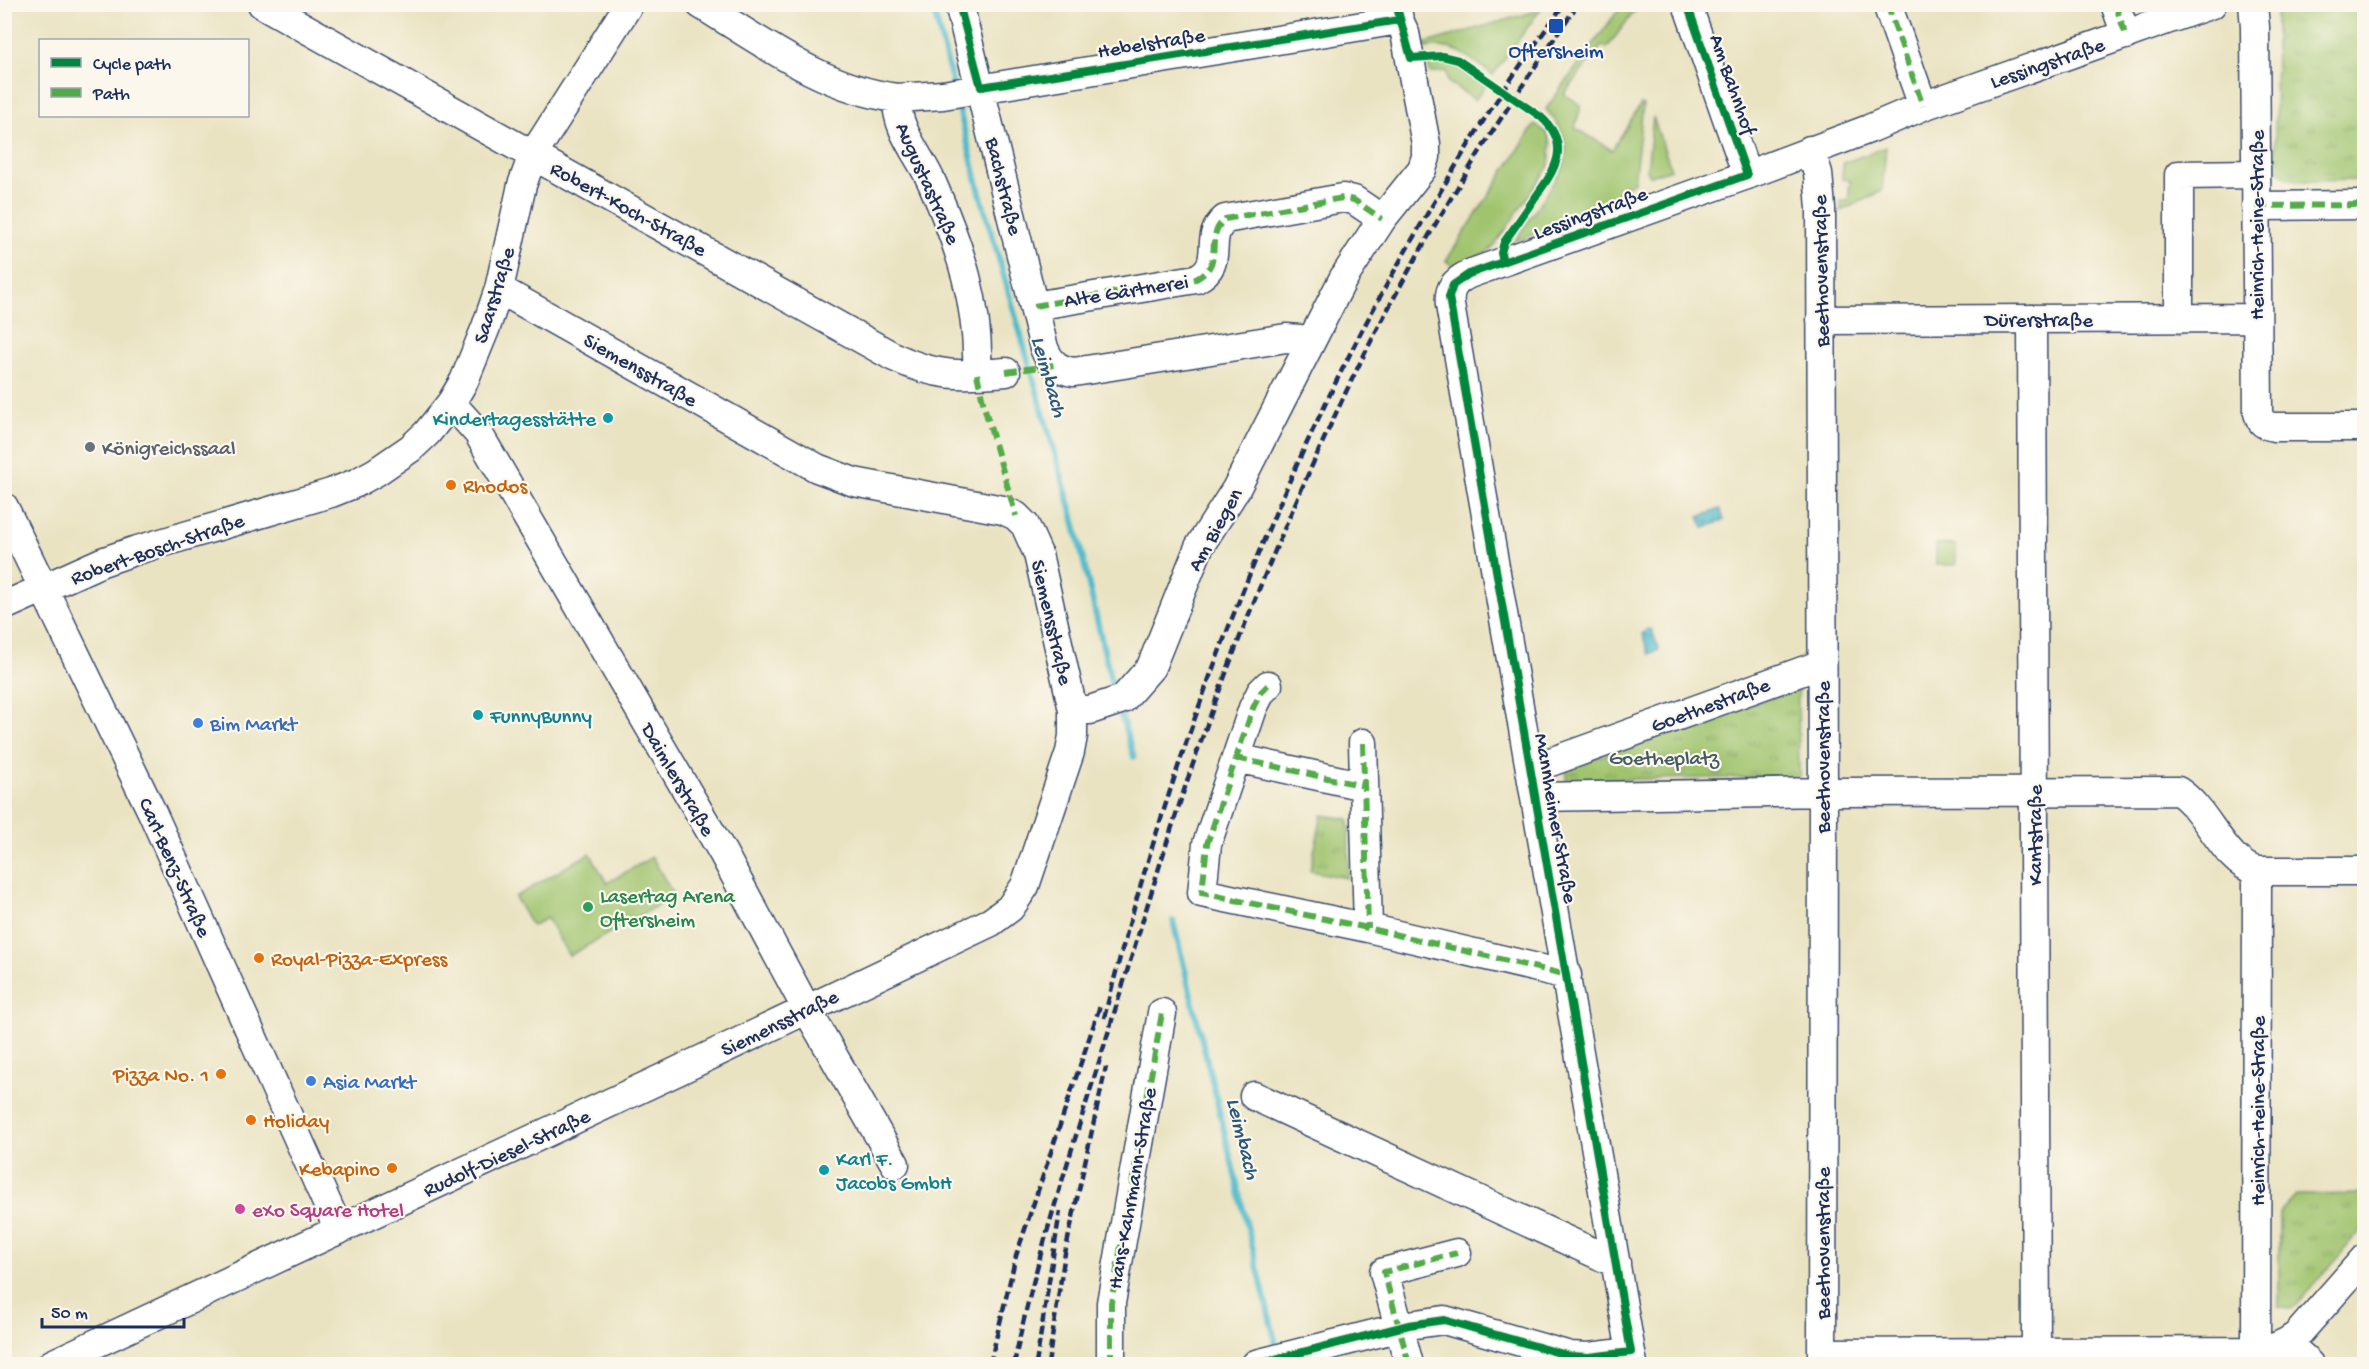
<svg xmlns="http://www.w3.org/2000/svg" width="2369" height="1369" viewBox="0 0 2369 1369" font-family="'Gochi Hand',sans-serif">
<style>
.grass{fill:#a0c46e;stroke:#5e7a66;stroke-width:1.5}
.park{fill:url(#park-tufts);stroke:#5e7a66;stroke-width:1.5}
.water{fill:url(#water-ripples);stroke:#347494;stroke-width:1.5}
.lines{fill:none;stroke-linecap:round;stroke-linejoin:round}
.stream{stroke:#4ebaca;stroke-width:6}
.minor-casing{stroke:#3a4a6d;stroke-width:31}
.minor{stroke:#fff;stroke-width:28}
.rail{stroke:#1b2f5e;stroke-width:4.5;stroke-dasharray:9 4.5;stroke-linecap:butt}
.quiet{stroke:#52ab49;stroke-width:6;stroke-dasharray:12 6;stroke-linecap:butt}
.cycleway-casing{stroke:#fbf7ec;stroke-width:11}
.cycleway{stroke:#00873e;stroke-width:8}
.transit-dot{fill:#1a4fb4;stroke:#fbf7ec;stroke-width:2}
.culture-dot{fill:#0f9aa8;stroke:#fbf7ec;stroke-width:2}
.worship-dot{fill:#6b7280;stroke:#fbf7ec;stroke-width:2}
.food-dot{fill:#e8710a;stroke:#fbf7ec;stroke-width:2}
.shop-dot{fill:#3f7fe0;stroke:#fbf7ec;stroke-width:2}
.leisure-dot{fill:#2e9e5b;stroke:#fbf7ec;stroke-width:2}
.hotel-dot{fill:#d1479c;stroke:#fbf7ec;stroke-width:2}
.labels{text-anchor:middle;stroke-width:4.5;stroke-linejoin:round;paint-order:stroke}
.street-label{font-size:21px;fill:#1b2f5e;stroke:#fbf7ec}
.transit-label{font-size:21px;fill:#164399;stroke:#fbf7ec}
.culture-label{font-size:21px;fill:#0d838f;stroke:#fbf7ec;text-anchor:start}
.worship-label{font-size:21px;fill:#5b616d;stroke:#fbf7ec;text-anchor:start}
.food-label{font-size:21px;fill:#c56008;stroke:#fbf7ec;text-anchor:start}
.shop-label{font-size:21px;fill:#366cbe;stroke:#fbf7ec;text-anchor:start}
.park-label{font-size:21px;fill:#435c63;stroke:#fbf7ec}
.leisure-label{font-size:21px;fill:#27864d;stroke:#fbf7ec;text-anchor:start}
.hotel-label{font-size:21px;fill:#b23c85;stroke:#fbf7ec;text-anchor:start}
.water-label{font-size:22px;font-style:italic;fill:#2a597e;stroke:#fbf7ec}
</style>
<defs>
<pattern id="park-tufts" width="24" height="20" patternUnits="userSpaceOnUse" patternTransform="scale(1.5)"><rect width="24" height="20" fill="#a0c46e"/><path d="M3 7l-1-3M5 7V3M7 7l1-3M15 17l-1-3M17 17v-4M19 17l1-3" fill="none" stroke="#82a05e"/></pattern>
<pattern id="water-ripples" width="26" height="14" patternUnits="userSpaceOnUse" patternTransform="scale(1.5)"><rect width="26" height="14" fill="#4ebaca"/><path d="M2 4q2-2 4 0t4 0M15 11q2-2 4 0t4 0" fill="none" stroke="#4098a7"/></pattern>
</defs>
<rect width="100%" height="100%" fill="#fbf7ec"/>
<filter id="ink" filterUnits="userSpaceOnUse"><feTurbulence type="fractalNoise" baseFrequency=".0167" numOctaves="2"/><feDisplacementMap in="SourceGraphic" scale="12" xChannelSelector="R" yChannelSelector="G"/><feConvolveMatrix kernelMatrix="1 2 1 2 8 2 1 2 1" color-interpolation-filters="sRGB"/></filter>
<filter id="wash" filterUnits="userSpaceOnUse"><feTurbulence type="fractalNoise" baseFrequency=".008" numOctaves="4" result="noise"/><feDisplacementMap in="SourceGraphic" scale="24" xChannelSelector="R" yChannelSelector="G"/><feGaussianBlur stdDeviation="1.35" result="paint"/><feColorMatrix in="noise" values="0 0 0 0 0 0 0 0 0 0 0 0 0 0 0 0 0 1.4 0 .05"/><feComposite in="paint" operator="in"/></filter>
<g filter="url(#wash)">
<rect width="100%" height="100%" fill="#eae3c2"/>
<!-- grass -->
<path class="grass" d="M1622 5H1639L1607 48 1602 45 1564 94 1581 105 1575 128 1612 150 1641 104 1643 105 1634 182 1620 189 1612 207 1515 241 1563 169C1571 144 1562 127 1546 109Z
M1540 10 1493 75C1470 58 1456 43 1425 48L1423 44Z
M1441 60 1459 67 1486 85 1475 100 1448 82 1446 71 1430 73 1428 62Z
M1653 117 1671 169 1650 176 1647 170Z
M1535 124 1547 133 1551 143 1549 166 1494 246 1486 253 1453 266 1446 261Z
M1886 147 1882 191 1841 211V201H1848L1850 180 1842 179 1843 163Z
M1936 544 1956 545V565H1936Z
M590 853 607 883 652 857 674 896 569 956 547 918 532 926 515 897Z"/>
<!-- park -->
<path class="park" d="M2276 5H2364V180L2298 181 2286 177 2275 167Z
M1798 688 1799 777 1566 780V768Z
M1322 815 1349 819 1348 878 1310 871Z
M2364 1194V1227L2292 1310 2279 1306V1213L2296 1195Z"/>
<!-- water -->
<path class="water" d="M1720 509 1724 520 1704 528 1699 517Z
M1647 629 1652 630 1659 650 1649 654 1642 634Z"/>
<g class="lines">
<!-- stream -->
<path class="stream" d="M932 4 953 85
M957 101 980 193 1073 516 1114 694
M1119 709 1134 757
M1173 921 1278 1352"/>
</g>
</g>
<g filter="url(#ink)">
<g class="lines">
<defs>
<path id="minor" d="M262 4 894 357C937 377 960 376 1006 372
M700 4C762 42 824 89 897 98 896 132 921 156 933 185 960 247 980 306 977 374
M959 4 1044 348C1050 363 1058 370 1074 372L1286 338 1300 339 1310 343
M1687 4 1747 175
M1887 4 1923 106
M2115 4 2126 35
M2253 4 2255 27 2258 413C2261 423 2264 425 2274 427H2364
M897 98 943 95 1399 20
M1810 150 1818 173 1821 208 1823 792 1822 1364
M2256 206 2364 205
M1034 306 1196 279C1227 263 1202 239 1225 219L1343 198 1354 200 1382 219
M2032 319 2036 1352
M2179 319V175L2256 174
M1821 320 2257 318
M451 403 478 433 723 853 806 1008 895 1164
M4 507 152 812 339 1230
M4 606 102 562 134 551 331 493 356 483 376 472 411 448 427 433 451 403 464 381 486 327 499 289 522 185 533 155 629 4
M1268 685 1261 692 1253 708 1207 844 1202 893 1368 928 1567 975
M1073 710H1090L1123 699 1151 667 1199 547 1236 489 1343 279 1382 219 1422 169 1426 157V144L1405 33 1399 20 1396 4
M1363 743 1368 928
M1236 758 1364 786
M1531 769 1822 664
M1536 797 1823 792 2178 791C2208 810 2223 862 2257 871H2364
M1254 1096 1616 1263
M2286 1343 2309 1364
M2256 1351 2257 871
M1822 1353 2256 1351C2273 1349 2284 1345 2297 1335L2364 1259
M52 1364 665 1077 991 922 1010 908 1025 886 1070 752 1073 736V710L1038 554 1025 525 1016 516 1003 510 854 482 817 468 499 289
M1111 1364V1303L1162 1013
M1256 1364 1409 1325 1444 1320 1570 1356 1589 1357 1631 1352
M1409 1364 1384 1272 1457 1253
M1633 1364 1469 417 1450 305C1448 288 1455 281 1469 274L1747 175 1869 129 1923 106 2212 4"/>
</defs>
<!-- minor casing -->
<use href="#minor" class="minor-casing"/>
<!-- minor -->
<use href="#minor" class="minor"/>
<!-- rail -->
<path class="rail" d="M1104 1018C1163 786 1246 558 1355 344 1390 276 1429 210 1469 144 1498 96 1531 50 1564 4
M990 1364 1016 1256 1101 1003
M1014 1364C1039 1243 1080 1126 1116 1007 1145 914 1172 821 1205 730 1246 616 1293 504 1345 394 1410 257 1491 129 1578 4
M1036 1364 1060 1211
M1048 1364 1065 1253 1106 1067"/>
<!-- quiet -->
<path class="quiet" d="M1887 4 1923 106
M2115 4 2126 35
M2256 206 2364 205
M1034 306 1196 279C1227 263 1202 239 1225 219L1343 198 1354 200 1382 219
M1006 372 1054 365
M977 374 984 406 1016 516
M1268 685 1261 692 1253 708 1207 844 1202 893 1368 928 1567 975
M1363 743 1368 928
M1236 758 1364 786
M1111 1364V1303L1162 1013
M1409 1364 1384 1272 1457 1253"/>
<defs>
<path id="cycleway" d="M959 4 981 87 1399 20
M1396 4 1411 58 1442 56 1458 60 1541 117C1573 146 1554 171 1534 199 1524 214 1514 228 1504 242L1501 253 1503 262
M1256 1364 1409 1325 1444 1320 1570 1356 1589 1357 1631 1352 1449 297 1453 285 1469 274 1747 175 1687 4"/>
</defs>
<!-- cycleway casing -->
<use href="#cycleway" class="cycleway-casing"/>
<!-- cycleway -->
<use href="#cycleway" class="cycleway"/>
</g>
</g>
<!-- markers -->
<rect class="transit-dot" x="1548" y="18" width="16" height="16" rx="3"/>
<g class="culture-dot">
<circle cx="608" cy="418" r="6"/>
<circle cx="478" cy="715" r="6"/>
<circle cx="824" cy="1170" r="6"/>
</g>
<circle class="worship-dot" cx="90" cy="447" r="6"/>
<g class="food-dot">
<circle cx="451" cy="485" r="6"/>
<circle cx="259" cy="958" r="6"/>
<circle cx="221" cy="1074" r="6"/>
<circle cx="251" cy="1120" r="6"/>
<circle cx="392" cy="1168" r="6"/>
</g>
<g class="shop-dot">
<circle cx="198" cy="723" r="6"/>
<circle cx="311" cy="1081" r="6"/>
</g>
<circle class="leisure-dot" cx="588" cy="907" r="6"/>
<circle class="hotel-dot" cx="240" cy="1209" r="6"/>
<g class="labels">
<!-- street labels -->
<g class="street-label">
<text transform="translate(1151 42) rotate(-9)" y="7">Hebelstraße</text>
<text transform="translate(2047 62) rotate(-19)" y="7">Lessingstraße</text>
<text transform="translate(1734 84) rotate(71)" y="7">Am Bahnhof</text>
<text transform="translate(929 183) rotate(66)" y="7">Augustastraße</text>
<text transform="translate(1005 186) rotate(76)" y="7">Bachstraße</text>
<text transform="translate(629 208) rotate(29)" y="7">Robert-Koch-Straße</text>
<text transform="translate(1590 212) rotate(-20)" y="7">Lessingstraße</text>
<text transform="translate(2256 225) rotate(-90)" y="7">Heinrich-Heine-Straße</text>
<text transform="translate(1820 271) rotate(-91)" y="7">Beethovenstraße</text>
<text transform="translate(1126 290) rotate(-9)" y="7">Alte Gärtnerei</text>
<text transform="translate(493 295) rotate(-73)" y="7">Saarstraße</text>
<text x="2039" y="326">Dürerstraße</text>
<text transform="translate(641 369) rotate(30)" y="7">Siemensstraße</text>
<text transform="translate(1214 529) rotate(-61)" y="7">Am Biegen</text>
<text transform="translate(157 548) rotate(-19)" y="7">Robert-Bosch-Straße</text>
<text transform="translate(1053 622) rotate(77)" y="7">Siemensstraße</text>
<text transform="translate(1710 704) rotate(-20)" y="7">Goethestraße</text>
<text transform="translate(1822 757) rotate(-90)" y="7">Beethovenstraße</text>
<text transform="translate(679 779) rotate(60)" y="7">Daimlerstraße</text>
<text transform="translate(1557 818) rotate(80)" y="7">Mannheimer Straße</text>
<text transform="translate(2034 835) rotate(-90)" y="7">Kantstraße</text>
<text transform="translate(176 867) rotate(66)" y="7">Carl-Benz-Straße</text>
<text transform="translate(779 1022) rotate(-26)" y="7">Siemensstraße</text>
<text transform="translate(2257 1111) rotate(-90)" y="7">Heinrich-Heine-Straße</text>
<text transform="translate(506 1152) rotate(-25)" y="7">Rudolf-Diesel-Straße</text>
<text transform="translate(1131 1188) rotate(-80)" y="7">Hans-Kahrmann-Straße</text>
<text transform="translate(1822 1243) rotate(-90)" y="7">Beethovenstraße</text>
</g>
<!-- transit labels -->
<g class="transit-label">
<text x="1556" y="57">Oftersheim</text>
</g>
<!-- culture labels -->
<g class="culture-label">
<text x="596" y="425" text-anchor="end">Kindertagesstätte</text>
<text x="490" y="722">FunnyBunny</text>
<text x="836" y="1165">Karl F.<tspan x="836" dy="24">Jacobs GmbH</tspan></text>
</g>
<!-- worship labels -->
<g class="worship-label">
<text x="102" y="454">Königreichssaal</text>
</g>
<!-- food labels -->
<g class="food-label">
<text x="463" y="492">Rhodos</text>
<text x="271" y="965">Royal-Pizza-Express</text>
<text x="209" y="1081" text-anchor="end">Pizza No. 1</text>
<text x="263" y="1127">Holiday</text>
<text x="380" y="1175" text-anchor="end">Kebapino</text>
</g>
<!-- shop labels -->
<g class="shop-label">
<text x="210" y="730">Bim Markt</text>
<text x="323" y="1088">Asia Markt</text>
</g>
<!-- park labels -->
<g class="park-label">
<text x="1664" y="764">Goetheplatz</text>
</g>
<!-- leisure labels -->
<g class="leisure-label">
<text x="600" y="902">Lasertag Arena<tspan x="600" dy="24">Oftersheim</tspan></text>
</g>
<!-- hotel labels -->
<g class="hotel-label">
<text x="252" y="1216">eXo Square Hotel</text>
</g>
<!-- water labels -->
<g class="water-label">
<text transform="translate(1051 376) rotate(74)" y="8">Leimbach</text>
<text transform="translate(1245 1138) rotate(76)" y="8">Leimbach</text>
</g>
</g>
<!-- margin -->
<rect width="2369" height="1369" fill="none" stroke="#fbf7ec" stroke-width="24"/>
<!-- legend -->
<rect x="39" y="39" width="210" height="78" fill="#fbf7ec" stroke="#a1a7b3" stroke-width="1.5"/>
<rect x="51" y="58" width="30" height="9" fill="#00873e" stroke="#a1a7b3" stroke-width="1.5"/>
<text x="93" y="69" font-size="18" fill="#1b2f5e">Cycle path</text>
<rect x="51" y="88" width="30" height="9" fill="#52ab49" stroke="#a1a7b3" stroke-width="1.5"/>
<text x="93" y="99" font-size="18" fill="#1b2f5e">Path</text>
<!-- scale -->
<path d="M42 1318v9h142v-9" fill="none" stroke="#1b2f5e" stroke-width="3"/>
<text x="51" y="1318" font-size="18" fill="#1b2f5e" stroke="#fbf7ec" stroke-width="4.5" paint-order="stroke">50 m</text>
</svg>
